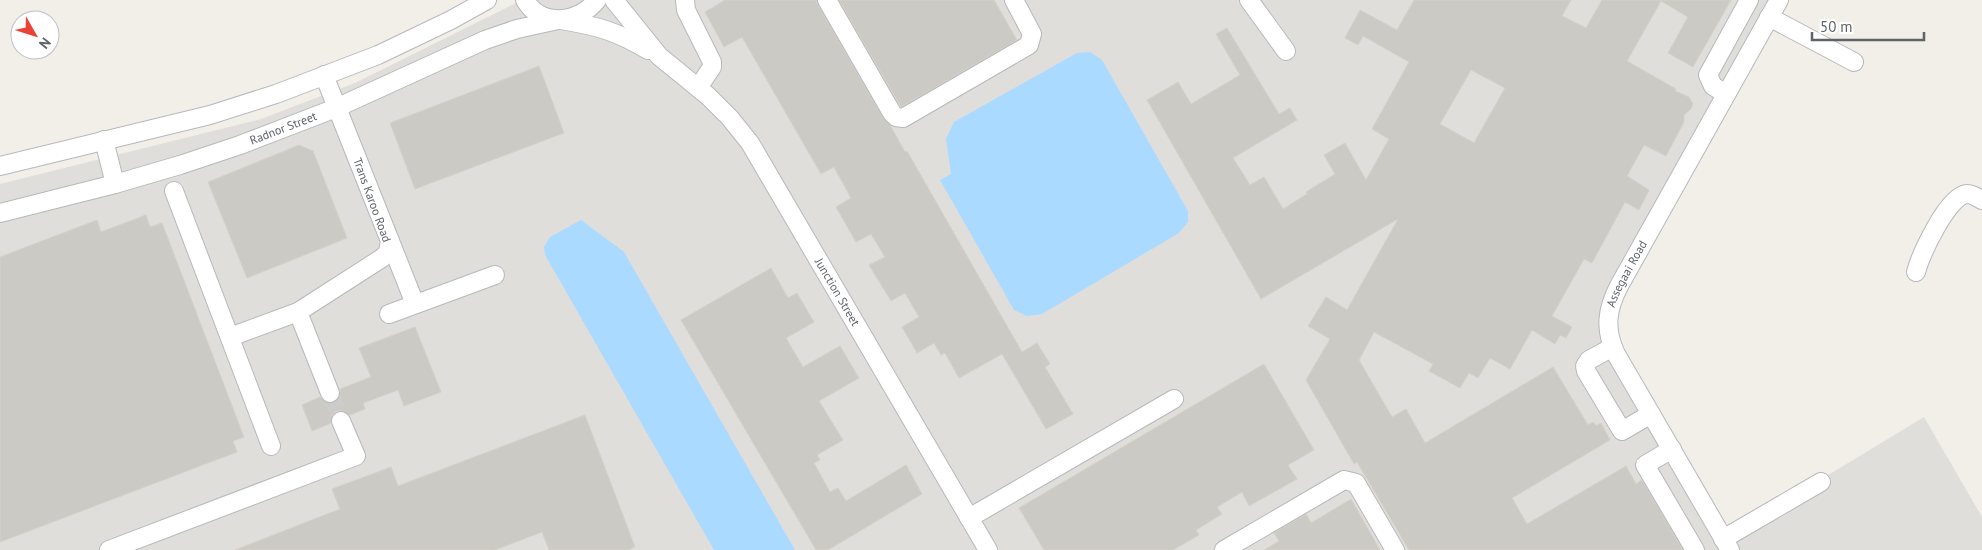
<svg xmlns="http://www.w3.org/2000/svg" width="1982" height="550" viewBox="0 0 1982 550" font-family="'PT Sans',sans-serif">
<style>
.industrial{fill:#e0deda}
.water{fill:#aadaff}
.building{fill:#cccac5;stroke:#d6d1c6;fill-rule:evenodd}
.lines{fill:none;stroke-linecap:round;stroke-linejoin:round}
.minor-tunnel{stroke:#ccccc8;stroke-width:18;stroke-dasharray:18 9;stroke-linecap:butt}
.minor-casing{stroke:#b5b8bc;stroke-width:20}
.minor{stroke:#fff;stroke-width:18}
.labels{text-anchor:middle;stroke-width:4;stroke-linejoin:round;paint-order:stroke}
.street-label{font-size:12px;fill:#5f6368;stroke:#fff}
</style>
<rect width="100%" height="100%" fill="#f1efe8"/>
<!-- industrial -->
<path class="industrial" d="M522 0H1777L1606 326 1723 539 1924 417 1982 517V550H0V184L261 119 355 83Z"/>
<!-- water -->
<path class="water" d="M1090 52 1102 60 1188 211V222L1179 233 1042 314 1027 316 1014 310 940 180 951 174 946 139 954 122 1077 53Z
M581 220 624 252 795 550H714L545 255 544 247 550 237Z"/>
<!-- building -->
<path class="building" d="M725 0H816L818 5 883 118 890 125 905 152 907 151 1022 352 1037 343 1050 364 1045 367 1073 414 1046 429 1002 354 959 378 945 353 941 355 934 343 917 353 902 327 919 317 905 293 891 301 869 265 885 257 871 234 856 242 836 207 851 198 834 167 821 174 742 37 724 47 705 12Z
M839 0H994L1017 40 901 107Z
M1414 0H1571L1562 16 1586 28 1602 0H1731L1693 67 1668 53 1688 17 1661 1 1627 61 1676 89 1675 91 1689 97 1693 104 1691 109 1684 115V122L1666 156 1644 145 1627 176 1649 190 1639 210 1625 202 1592 263 1584 259 1552 316 1572 327 1566 338 1560 335 1555 344 1532 330 1510 369 1490 358 1478 378 1469 373 1460 388 1429 371 1433 364 1374 332 1359 360 1392 417 1406 409 1425 443 1553 367 1588 425 1593 422 1596 426 1601 423 1610 440 1512 498 1527 524 1626 466 1636 484 1642 480 1683 550H1409L1357 462 1354 464 1306 380 1330 339 1308 326 1326 297 1347 310 1398 219 1261 299 1147 100 1178 82 1191 104 1240 75 1216 34 1227 28 1279 114 1290 108 1297 120 1233 158 1250 185 1264 177 1283 209 1307 194 1306 192 1335 174 1324 155 1345 143 1366 180 1389 139 1372 129 1409 62 1363 36 1358 45 1345 38 1360 10 1397 30ZM1471 70 1505 88 1474 143 1440 124Z
M539 66 564 133 415 189 390 123Z
M299 145 313 151 347 238 247 278 208 182Z
M146 215 150 227 162 223 244 437 233 441 237 452 0 542V257L97 220 101 232Z
M771 268 788 298 797 293 814 322 786 338 803 367 840 346 859 378 819 401 843 440 817 455 820 460 814 463 830 492 838 488 846 501 906 465 922 494 828 550H816L681 320Z
M415 327 441 392 404 406 398 390 363 403 365 409 350 415 343 411H336L332 415 331 423 312 431 302 405 320 397 328 403H334L340 395V389L371 377 359 348Z
M1264 364 1314 450 1288 465 1297 479 1249 506 1242 492 1217 507 1222 514 1196 530 1199 535 1173 550H1044L1019 508Z
M585 415 635 547 628 550H549L542 532 495 550H235L340 509 332 489 391 467 398 486Z
M1351 499 1380 550H1264L1279 541 1274 533 1306 514 1311 523Z"/>
<g class="lines">
<!-- minor-tunnel -->
<path class="minor-tunnel" d="M330 393 341 421"/>
<defs>
<g id="minor">
<path d="M525 0C541 28 579 23 597 0"/>
<path id="s1" d="M614 0 659 56 708 96 730 118 750 143 988 550"/>
<path d="M685 0 686 10 712 62V67L698 88"/>
<path d="M827 0 892 113 896 117 903 118 1029 45 1032 34 1014 0"/>
<path d="M1249 0 1286 51"/>
<path d="M1769 17 1854 62"/>
<path d="M561 20C597 26 616 31 648 50"/>
<path d="M1726 94 1713 86 1708 75 1749 0"/>
<path d="M104 140 115 184"/>
<path d="M0 166 210 115 276 94 378 55 451 20 487 0"/>
<path d="M174 191 271 446"/>
<path id="s2" d="M0 213 115 184 180 165 240 145 336 108 485 40 517 29 558 20"/>
<path d="M390 241 415 304"/>
<path d="M1916 272C1921 254 1948 195 1967 194 1973 194 1978 198 1982 200"/>
<path d="M298 312 330 393"/>
<path d="M389 314 495 275"/>
<path d="M230 337 298 312 382 258 388 252 390 241 324 75"/>
<path d="M1613 347 1589 360 1585 366 1586 371 1622 431 1651 414"/>
<path d="M1672 449 1645 465 1695 550"/>
<path d="M969 518 1174 399"/>
<path d="M1723 539 1821 482"/>
<path d="M109 550 356 456 341 421"/>
<path d="M1224 550 1344 480 1356 483 1395 550"/>
<path id="s3" d="M1730 550 1616 354C1604 329 1607 309 1619 286L1779 0"/>
</g>
</defs>
<!-- minor casing -->
<use href="#minor" class="minor-casing"/>
<!-- minor -->
<use href="#minor" class="minor"/>
</g>
<g class="labels">
<!-- street labels -->
<g class="street-label">
<text dy="4" stroke="none"><textPath href="#s2" startOffset="296">Radnor Street</textPath></text>
<text transform="translate(372 200) rotate(70)" y="4">Trans Karoo Road</text>
<text dy="4" stroke="none"><textPath href="#s3" startOffset="312">Assegaai Road</textPath></text>
<text dy="4" stroke="none"><textPath href="#s1" startOffset="371">Junction Street</textPath></text>
</g>
</g>
<!-- north arrow -->
<g transform="translate(35 35) rotate(129)"><circle r="24" fill="#ffffff" stroke="#bfc1c3"/>
<path d="M0-4L9 19L0 12L-9 19Z" fill="#ea4335"/>
<text y="-8" font-size="14" font-weight="bold" text-anchor="middle" fill="#5f6368">N</text>
</g>
<!-- scale -->
<path d="M1812 32v8h112v-8" fill="none" stroke="#5f6368" stroke-width="2.5"/>
<text x="1820" y="32" font-size="15" fill="#5f6368" stroke="#ffffff" stroke-width="4" paint-order="stroke">50 m</text>
</svg>
